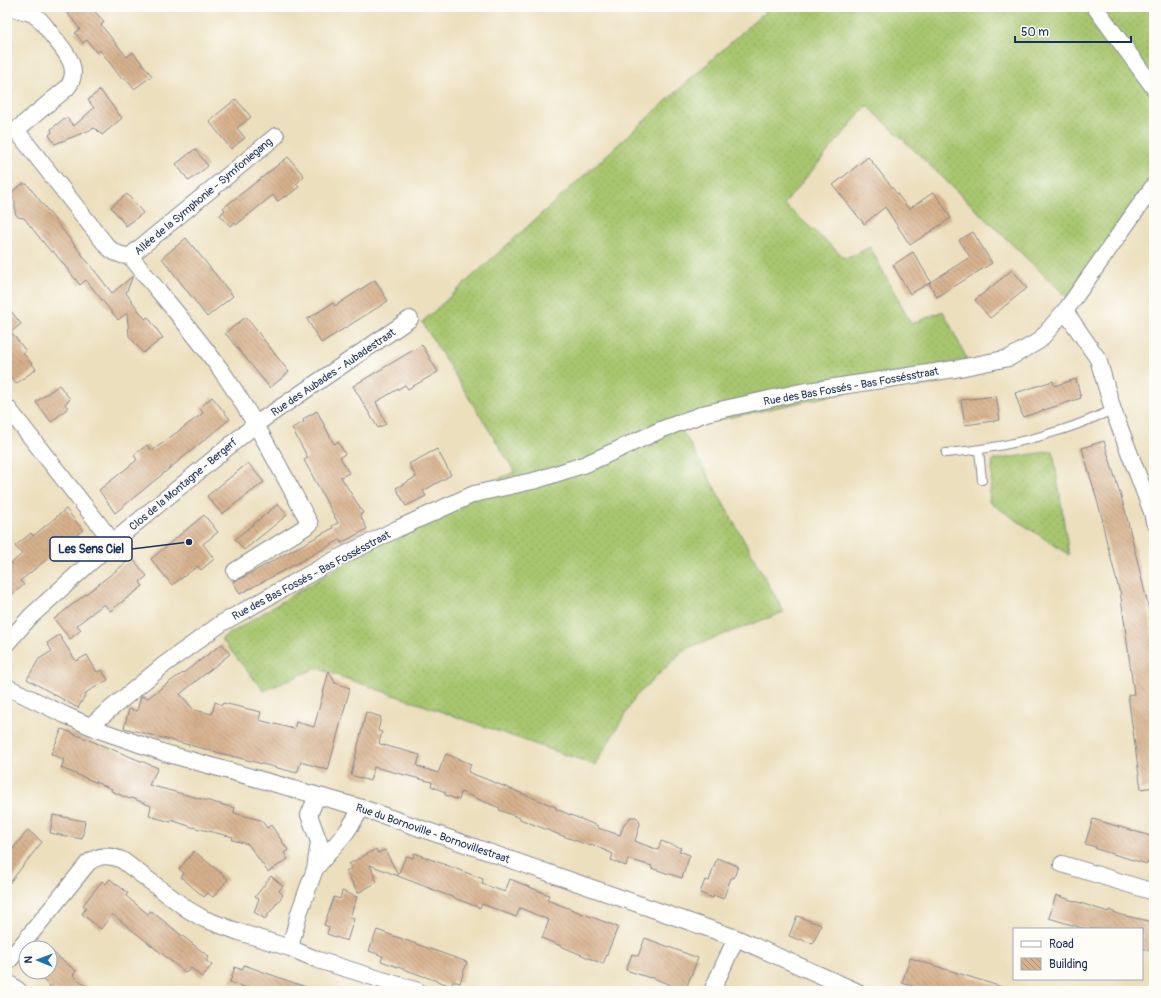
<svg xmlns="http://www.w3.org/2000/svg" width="1161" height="998" viewBox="0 0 1161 998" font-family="Pangolin,sans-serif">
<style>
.grass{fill:url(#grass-dots);stroke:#617a66}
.building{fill:url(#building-back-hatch)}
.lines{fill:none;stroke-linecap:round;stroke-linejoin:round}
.service-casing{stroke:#84878e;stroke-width:10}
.minor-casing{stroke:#84878e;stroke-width:18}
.service{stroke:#fff;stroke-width:8}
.minor{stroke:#fff;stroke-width:16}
.labels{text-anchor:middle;stroke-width:4;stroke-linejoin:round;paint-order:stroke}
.street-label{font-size:11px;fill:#1b2f5e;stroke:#fdfcf7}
.leader{fill:none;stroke:#1b2f5e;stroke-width:1.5}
.callout-dot{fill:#1b2f5e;stroke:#fdfcf7;stroke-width:1.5}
.callout{fill:#fdfcf7;stroke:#1b2f5e;stroke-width:1.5}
.callout-label{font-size:12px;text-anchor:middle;font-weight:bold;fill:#1b2f5e}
</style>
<defs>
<pattern id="grass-dots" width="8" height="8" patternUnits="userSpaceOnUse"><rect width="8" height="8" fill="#a7c66e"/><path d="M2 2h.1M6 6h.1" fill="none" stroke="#8faa62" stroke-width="1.8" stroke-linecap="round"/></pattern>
<pattern id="building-back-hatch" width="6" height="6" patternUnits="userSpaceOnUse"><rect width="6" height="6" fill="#d7b18c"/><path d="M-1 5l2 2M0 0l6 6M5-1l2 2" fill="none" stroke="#ae9076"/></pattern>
</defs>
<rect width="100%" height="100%" fill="#fdfcf7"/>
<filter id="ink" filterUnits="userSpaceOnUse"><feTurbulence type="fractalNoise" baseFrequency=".025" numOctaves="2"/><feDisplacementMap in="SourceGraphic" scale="8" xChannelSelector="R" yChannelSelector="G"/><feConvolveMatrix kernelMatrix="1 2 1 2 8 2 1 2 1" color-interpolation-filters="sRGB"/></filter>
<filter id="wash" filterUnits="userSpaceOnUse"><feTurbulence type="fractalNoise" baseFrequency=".012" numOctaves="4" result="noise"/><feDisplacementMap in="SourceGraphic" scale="16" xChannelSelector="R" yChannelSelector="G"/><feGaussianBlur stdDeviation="0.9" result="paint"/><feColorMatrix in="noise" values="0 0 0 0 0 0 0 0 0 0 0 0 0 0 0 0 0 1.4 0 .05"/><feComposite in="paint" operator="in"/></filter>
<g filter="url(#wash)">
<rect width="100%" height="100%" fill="#ecdfbd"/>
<!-- grass -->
<path class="grass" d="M770 7H1154V176L1067 297 867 105 784 204 846 259 870 247 911 324 943 311 967 359 934 366 935 384 854 391 681 428 784 612 685 649 636 696 595 765 316 668 264 691 221 639 366 550 468 491 515 472 422 322Z
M1053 451 1069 555 989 502 993 460Z"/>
<g id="blocks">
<!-- building -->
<path class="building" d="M63 7H91L104 22 101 25 127 57 133 52 152 76 134 89 124 77 122 79 100 50 97 53 87 40 83 43 75 33 80 29Z
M100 90 122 118 102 135 95 128 55 144 49 135 52 132 51 129 66 117 74 126 94 108 88 100Z
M236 99 251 117 237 128 245 138 231 149 209 121Z
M195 149 208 166 189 181 176 164Z
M288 157 304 176 296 184 299 187 286 197 285 196 278 201 273 195 236 225 235 223 230 226 220 215 225 210 223 208Z
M868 157 909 209 934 192 951 218 910 245 885 207 864 224 833 185Z
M22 184H27L112 293 133 276 126 293 145 319 148 317 163 338 143 353 129 336 127 313 118 320 86 280 80 285 53 251 51 252 24 218 18 217 15 213V201L12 197V192Z
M127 194 143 213 126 226 111 207Z
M973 232 992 263 937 297 929 283 970 257 959 240Z
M186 238 233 296 207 317 162 258Z
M913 252 931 282 910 294 893 265Z
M1012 270 1027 288 990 318 975 300Z
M375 280 388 301 321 343 307 319 333 303 335 306Z
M7 306 21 324 11 332 26 351 23 353 36 369 16 384 7 373Z
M246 317 289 372 270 388 225 333Z
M422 345 438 372 408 389 405 385 376 402 386 424 378 428 353 386Z
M1076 379 1081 398 1023 417 1015 393 1053 381 1054 386Z
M59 385 70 399 65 404 68 408 51 422 36 402Z
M996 396 1000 420 965 425 961 400Z
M212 397 230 419 115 513 99 490 137 460 134 455 147 445 150 449H151L153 450 203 413 200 408Z
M317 411 334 444 338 442 345 454 340 457 349 473 341 477 363 513 360 515 367 529 341 543 340 540 240 594 233 581 240 579 333 528 332 526 338 523 304 460 308 458 292 428 304 422 303 419Z
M1104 441 1125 510 1148 605 1154 647V787L1141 789 1128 695 1134 694 1120 590H1119L1106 539 1102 521H1103L1082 448Z
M437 449 451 475 423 491 426 496 406 506 396 488 416 477 409 464Z
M248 463 264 482 222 514 207 496Z
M278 504 287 515 244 550 235 539Z
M66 509 83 530 20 581 24 585 7 598V564L8 566 22 554 15 546 31 533 33 536Z
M204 515 218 532 203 544 214 559 201 570 198 566 172 585 151 559Z
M132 558 147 576 140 582 143 586 110 611 104 604 77 625 81 630 70 639 54 619Z
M59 635 76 661 87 655 97 672 102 670 108 680 87 692 78 708 27 679 39 659 52 651 47 643Z
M222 644 230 654 180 694 194 710 212 714 215 702 222 705 223 703 261 712 259 720 294 729 296 722 314 727 329 671 335 683 350 688 328 770 301 762 297 773 124 728 129 709 137 711 141 696 148 698 179 675V676Z
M366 712 381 717 378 731 382 732 379 743 380 744 420 755 417 766 438 773 446 754 471 764 468 772 556 807V809L598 826V828L620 835 624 824 631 817H636L639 820 640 824 635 841 658 850 661 841 681 848 679 851 690 855 682 878 651 868 652 866 628 859 626 866 611 860 613 854 591 844V846L560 835 520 819V818L499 810 500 808 461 792 459 800 445 795V792L431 786 432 782 374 767 370 781 351 775Z
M62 729 158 768 149 785 235 808 234 813 261 820 267 828 271 825 288 850 284 853 288 859 268 872 248 844 232 840 233 837 192 827 171 820V822L149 816 151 806 132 798 130 799 111 791 112 789 61 768 64 760 51 754Z
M53 815 85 821 82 839 50 833Z
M1093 819 1154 837V864L1148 862 1147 864 1096 849V847L1085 844Z
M28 830 42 842 7 886V856Z
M376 849 378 853 385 850 398 875 406 856 413 858 414 853 483 879 482 884 505 892 510 879 549 895 547 900 618 927 603 964 542 938 549 920 520 908 516 917 482 904 480 908 370 865 377 882 358 893 346 871 352 868 349 864Z
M194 851 228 879 213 897 208 893 204 897 181 877 184 873 179 869Z
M717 858 738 866 734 878H731L723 899 714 895 713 898 700 893 705 880 709 881Z
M271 876 283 886 279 891 283 895 265 919 254 912 259 899 255 897Z
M110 879 128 893 126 896 148 914 151 911 209 957 206 961 212 965 202 977 191 968 186 973 112 914 101 929 82 914 86 908 83 905 102 881 106 884Z
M342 891 357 897 350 917 354 919 347 941 327 934 329 927 324 925 334 897 340 899Z
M1056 895 1108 912 1109 910 1121 915 1154 922V952L1142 948V929H1085L1049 918Z
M797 916 821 925 813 944 800 939 799 940 789 936Z
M377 930 467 962 460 983 453 981 451 986 381 961 383 956 369 951Z
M645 938 698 958 685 991 651 977 650 978 626 970 632 954 638 956Z
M50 950 76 971 73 975 92 991H50V986L33 972H50Z
M910 958 1005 988 1004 991H928L902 983Z
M244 965 311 989V991H255L230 982 235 967 242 970Z"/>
</g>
</g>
<g filter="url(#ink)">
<use href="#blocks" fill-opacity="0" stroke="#84878e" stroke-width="1"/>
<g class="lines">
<defs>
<path id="service" d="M979 450 982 480
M946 453C984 450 1021 443 1058 431 1077 426 1095 417 1113 410"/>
<path id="minor" d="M11 7C18 12 27 10 34 15 41 19 46 27 51 34 63 49 83 68 67 88L16 130 106 245C113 253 120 256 130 256 162 296 196 334 225 376 257 423 283 474 310 524L235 571
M1095 7 1154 88
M130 256 276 136
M1065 311 1098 359 1113 410 1152 512 1154 522
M7 407 113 542
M7 643 31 616 113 542 256 424 410 319
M7 687 65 715 99 730 165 753 362 808 736 938 856 991
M90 726 165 664 222 623 336 559 397 529 474 494 537 480 586 464 663 429 706 413 801 392 955 369 1009 358 1039 341 1068 307 1154 185
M317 796 309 815 319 842 315 869 347 831 362 808
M1062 864 1154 892
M290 948 318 960 418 991
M7 963 88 863C99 854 110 855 122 860L187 909 204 919 239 932 290 948 299 913 315 869
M7 982 19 991
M712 991 736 938"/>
</defs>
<!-- service casing -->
<use href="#service" class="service-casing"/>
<!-- minor casing -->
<use href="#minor" class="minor-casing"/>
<!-- service -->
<use href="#service" class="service"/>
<!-- minor -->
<use href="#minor" class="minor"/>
</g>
</g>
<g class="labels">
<!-- street labels -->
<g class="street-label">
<text transform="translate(203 196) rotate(-40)" y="4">Allée de la Symphonie - Symfoniegang</text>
<text transform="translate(333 372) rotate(-34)" y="4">Rue des Aubades - Aubadestraat</text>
<text transform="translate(851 386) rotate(-10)" y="4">Rue des Bas Fossés - Bas Fossésstraat</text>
<text transform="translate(183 484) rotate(-40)" y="4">Clos de la Montagne - Bergerf</text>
<text transform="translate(311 575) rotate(-28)" y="4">Rue des Bas Fossés - Bas Fossésstraat</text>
<text transform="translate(433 833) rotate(19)" y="4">Rue du Bornoville - Bornovillestraat</text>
</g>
</g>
<!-- callouts -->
<path class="leader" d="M189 542L132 549"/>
<circle class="callout-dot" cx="189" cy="542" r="4"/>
<rect class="callout" x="50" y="537" width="82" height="24" rx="4"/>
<g class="callout-label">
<text x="91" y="553">Les Sens Ciel</text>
</g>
<!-- margin -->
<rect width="1161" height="998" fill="none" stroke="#fdfcf7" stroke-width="24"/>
<!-- legend -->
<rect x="1013" y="928" width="130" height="52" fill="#fdfcf7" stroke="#a3aaba"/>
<rect x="1021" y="941" width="20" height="6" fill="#ffffff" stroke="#a3aaba"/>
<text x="1049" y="948" font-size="12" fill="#1b2f5e">Road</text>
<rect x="1021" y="958" width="20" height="12" fill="url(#building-back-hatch)" stroke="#a3aaba"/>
<text x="1049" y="968" font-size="12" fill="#1b2f5e">Building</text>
<!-- north arrow -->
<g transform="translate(38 960) rotate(271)"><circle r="19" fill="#fdfcf7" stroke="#a3aaba"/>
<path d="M0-3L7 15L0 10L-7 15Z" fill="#1f6fb2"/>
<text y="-6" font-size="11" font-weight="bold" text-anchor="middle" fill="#1b2f5e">N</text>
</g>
<!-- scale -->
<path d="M1015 36v6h116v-6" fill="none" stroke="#1b2f5e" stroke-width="2"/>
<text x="1021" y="36" font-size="12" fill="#1b2f5e" stroke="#fdfcf7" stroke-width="3" paint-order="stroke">50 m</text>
</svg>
